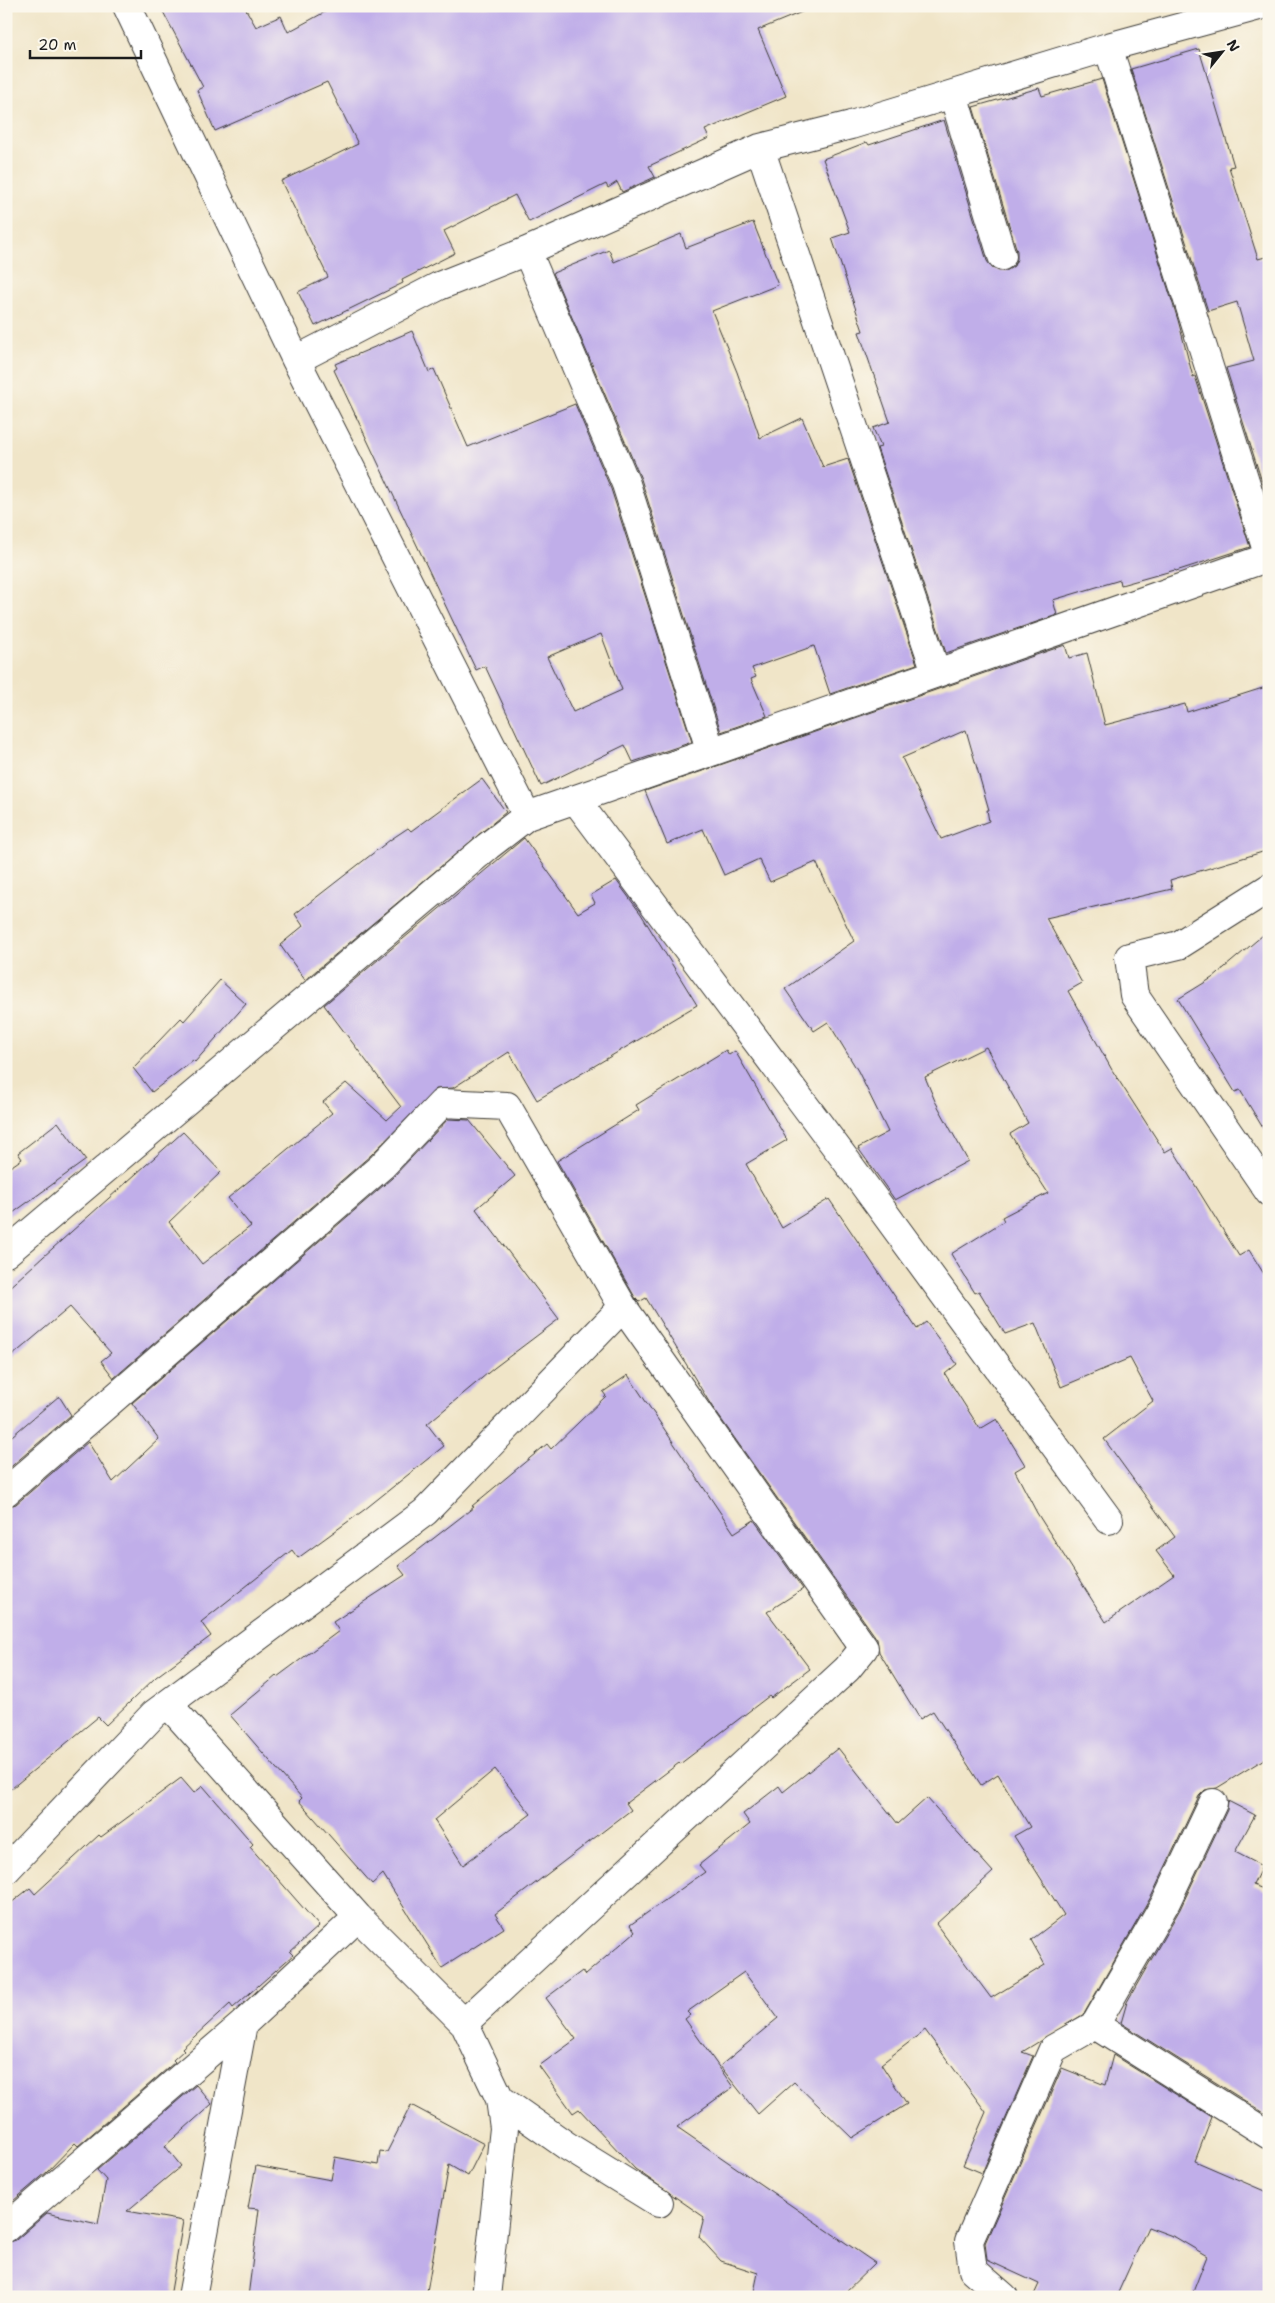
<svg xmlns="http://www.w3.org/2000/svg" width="1275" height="2303" viewBox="0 0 1275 2303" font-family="'Shantell Sans',sans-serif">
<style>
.building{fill:#c0aee9;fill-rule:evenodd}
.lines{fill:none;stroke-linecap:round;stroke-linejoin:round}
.minor-casing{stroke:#3c3a36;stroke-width:30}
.minor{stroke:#fff;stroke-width:28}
</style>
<rect width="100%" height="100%" fill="#fbf7ec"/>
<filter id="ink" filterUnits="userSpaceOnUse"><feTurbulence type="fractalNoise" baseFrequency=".02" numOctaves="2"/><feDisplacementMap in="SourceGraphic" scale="10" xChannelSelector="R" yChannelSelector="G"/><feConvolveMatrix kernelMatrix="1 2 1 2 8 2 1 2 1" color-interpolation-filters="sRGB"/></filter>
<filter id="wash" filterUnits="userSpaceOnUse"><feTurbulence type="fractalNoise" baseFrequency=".0096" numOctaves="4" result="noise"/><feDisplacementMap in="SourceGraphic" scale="20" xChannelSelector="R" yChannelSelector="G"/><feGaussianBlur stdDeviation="1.12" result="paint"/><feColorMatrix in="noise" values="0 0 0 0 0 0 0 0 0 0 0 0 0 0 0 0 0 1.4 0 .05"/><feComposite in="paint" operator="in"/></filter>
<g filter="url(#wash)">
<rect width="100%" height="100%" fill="#f0e5c8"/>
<g id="blocks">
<!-- building -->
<path class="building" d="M160 6H244L256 27 281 16 288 32 336 6 814 7 758 30 786 96 705 130 709 138 649 166 655 177 622 192 617 182 608 188 606 184 529 222 515 195 444 231 455 253 402 280 403 283 315 326 298 292 328 277 281 181 358 144 327 82 215 131 197 90 203 87Z
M1199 49 1234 166 1229 167 1258 259 1269 256V504L1226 368 1254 361 1237 302 1208 311 1131 69Z
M1102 79 1178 320 1193 377 1195 376 1250 547 1176 571 1175 570 1121 585 1120 580 1053 600 1057 615 946 653 877 448 881 447 873 428 890 422 859 332 863 331 832 238 850 232 823 159 867 142 869 145 944 120 987 261 992 268 999 271H1006L1014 266 1017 259V251L973 107 1039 88 1042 96Z
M753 222 778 285 712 311 737 372 760 438 802 418 823 467 848 459 917 664 830 694 814 646 752 668 756 677 751 679 767 716 721 732 641 479 553 273 609 250 614 262 681 234 686 248Z
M412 331 429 372 434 369 468 447 575 404 611 489 692 742 633 762 625 745 541 786 485 666 476 670 334 370 337 368 335 364ZM601 634 622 690 573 712 547 657Z
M1065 645 1069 658 1087 653 1105 725 1185 704 1187 712 1269 686V850L1170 880 1172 889 1046 918 1082 983 1068 991 1112 1070 1165 1152 1172 1148 1239 1256 1249 1250 1269 1282V1756L1217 1788 1205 1790 1199 1796 1152 1895 1084 2014 1022 2052 1033 2056 982 2173 963 2165 986 2112 925 2030 881 2064 907 2104 852 2138 794 2082 758 2114 720 2066 778 2018 744 1972 687 2012 690 2015 685 2019 733 2087 677 2127 875 2263 840 2297H753L758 2273 721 2261 699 2237 704 2217 635 2169 579 2109 573 2113 539 2066 576 2039 546 1998 582 1971 585 1975 635 1932 630 1925 705 1872 699 1865 750 1824 743 1814 779 1786 783 1792 838 1748 898 1824 927 1798 993 1872 936 1924 991 1998 1045 1965 1031 1940 1064 1915 1014 1836 1030 1827 998 1774 981 1785 933 1711 920 1719 879 1652 877 1639 711 1405 646 1298 639 1302 636 1299 557 1161 639 1110 636 1105 726 1050 729 1055 735 1051 787 1140 746 1164 782 1228 829 1199 917 1329 926 1322 957 1364 945 1374 980 1429 997 1419 1025 1465 1015 1471 1037 1513 1106 1622 1174 1575 1156 1551 1175 1537 1104 1439 1153 1401 1130 1358 1061 1387 1035 1323 1005 1334 979 1291 975 1293 951 1254 1004 1221 1002 1217 1048 1193 1010 1134 1028 1123 986 1047 925 1077 935 1101 968 1161 895 1200 858 1148 888 1132 858 1071 828 1022 814 1031 785 989 854 941 816 862 770 882 759 859 724 875 703 829 667 844 645 791ZM966 730 989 810H987L989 821 941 839 902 758Z
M482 779 506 812 305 980 280 945 303 926 295 914 390 840 408 828 411 831Z
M524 838 578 913 595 903 591 895 616 880 641 914 697 1005 537 1100 509 1052 453 1088 436 1089 371 1155 114 1378 101 1361 111 1353 70 1307 6 1361V1290L183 1132 221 1172 169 1222 202 1264 251 1226 228 1198 332 1113 323 1102 346 1083 387 1120 401 1107 324 1005Z
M1269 930V1138L1240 1090 1235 1092 1178 999 1212 978Z
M220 980 246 1004 195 1062 193 1060 152 1092 133 1068 181 1018 184 1021Z
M448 1119 469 1120 515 1176 476 1209 559 1319 494 1368 427 1424 444 1446 364 1510 298 1558 292 1550 201 1622 211 1636 156 1677 106 1725 98 1717 6 1793V1507L16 1504 88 1442 113 1482 159 1439 132 1403 392 1178Z
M58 1122 86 1160 6 1218V1170L22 1159 18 1153Z
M628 1375 734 1533 754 1520 803 1589 767 1612 810 1669 771 1698 769 1696 680 1764 679 1763 626 1803 631 1810 495 1914 504 1928 442 1968 383 1874 372 1884 299 1801 302 1798 230 1715 276 1676 277 1677 339 1631 333 1622 405 1575 398 1566 474 1507 472 1506 547 1444 551 1449 606 1396 603 1392ZM495 1769 531 1814 463 1865 434 1820Z
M59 1396 71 1415 6 1471V1441Z
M181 1778 194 1793 203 1786 253 1844 250 1847 319 1926 290 1952 293 1955 233 2008 230 2004 182 2048 184 2050 173 2060 175 2062 78 2146 75 2143 47 2172 6 2207V1907L30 1888 35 1894 99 1835 101 1837Z
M1228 1801 1255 1815 1235 1852 1262 1866 1253 1885 1269 1891V2116L1121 2023 1127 2002 1180 1909 1227 1810Z
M1113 2055 1212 2117 1195 2161 1269 2193V2297H1191L1207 2256 1175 2237 1148 2227 1116 2297H1033L1039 2284 987 2260 985 2243 1062 2068 1105 2085Z
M196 2085 212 2104 165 2146 181 2166 127 2211 183 2221 170 2297H6V2243L16 2240 47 2213 98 2224 106 2180 97 2170Z
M411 2105 484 2144 468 2176 449 2165 426 2297H248L259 2209 248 2208 256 2166 331 2180 335 2157 378 2165 380 2151 387 2152Z"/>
</g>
</g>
<g filter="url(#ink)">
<use href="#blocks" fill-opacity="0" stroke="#3c3a36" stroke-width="1"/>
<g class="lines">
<defs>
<path id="minor" d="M1108 47 1269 557
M953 94 1002 256
M760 148 936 672
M527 251 626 484 711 752 527 816
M296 360 439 286 527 251 760 148 851 125 1108 47 1259 6
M711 752 1269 557
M575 799 845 1159 1109 1520
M1269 888 1179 945 1129 957 1134 995 1269 1192
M6 1253 488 846 527 816 296 360 127 6
M6 1492 382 1166 442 1103 507 1106 623 1307 864 1648 847 1669 464 2023
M168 1704 358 1917 464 2023 500 2099 504 2128 486 2297
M6 1870 154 1714 425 1512 623 1307
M1095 2025 1269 2135
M500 2099 567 2146 659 2203
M6 2228 243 2024 358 1917
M192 2297 243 2024
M1004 2297 973 2270 969 2241 1053 2049 1095 2025 1166 1902 1213 1803"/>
</defs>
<!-- minor casing -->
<use href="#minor" class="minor-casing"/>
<!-- minor -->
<use href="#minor" class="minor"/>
</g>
</g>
<!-- margin -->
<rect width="1275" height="2303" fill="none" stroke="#fbf7ec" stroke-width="25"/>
<!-- north arrow -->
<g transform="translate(1222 52) rotate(60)" stroke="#fbf7ec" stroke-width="4" paint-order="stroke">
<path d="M0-4L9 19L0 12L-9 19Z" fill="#1c1c1c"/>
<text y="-8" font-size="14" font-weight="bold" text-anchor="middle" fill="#1c1c1c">N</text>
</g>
<!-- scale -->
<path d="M30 50v8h111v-8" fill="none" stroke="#1c1c1c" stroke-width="2.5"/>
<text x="38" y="50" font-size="15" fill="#1c1c1c" stroke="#fbf7ec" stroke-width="4" paint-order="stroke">20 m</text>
</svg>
